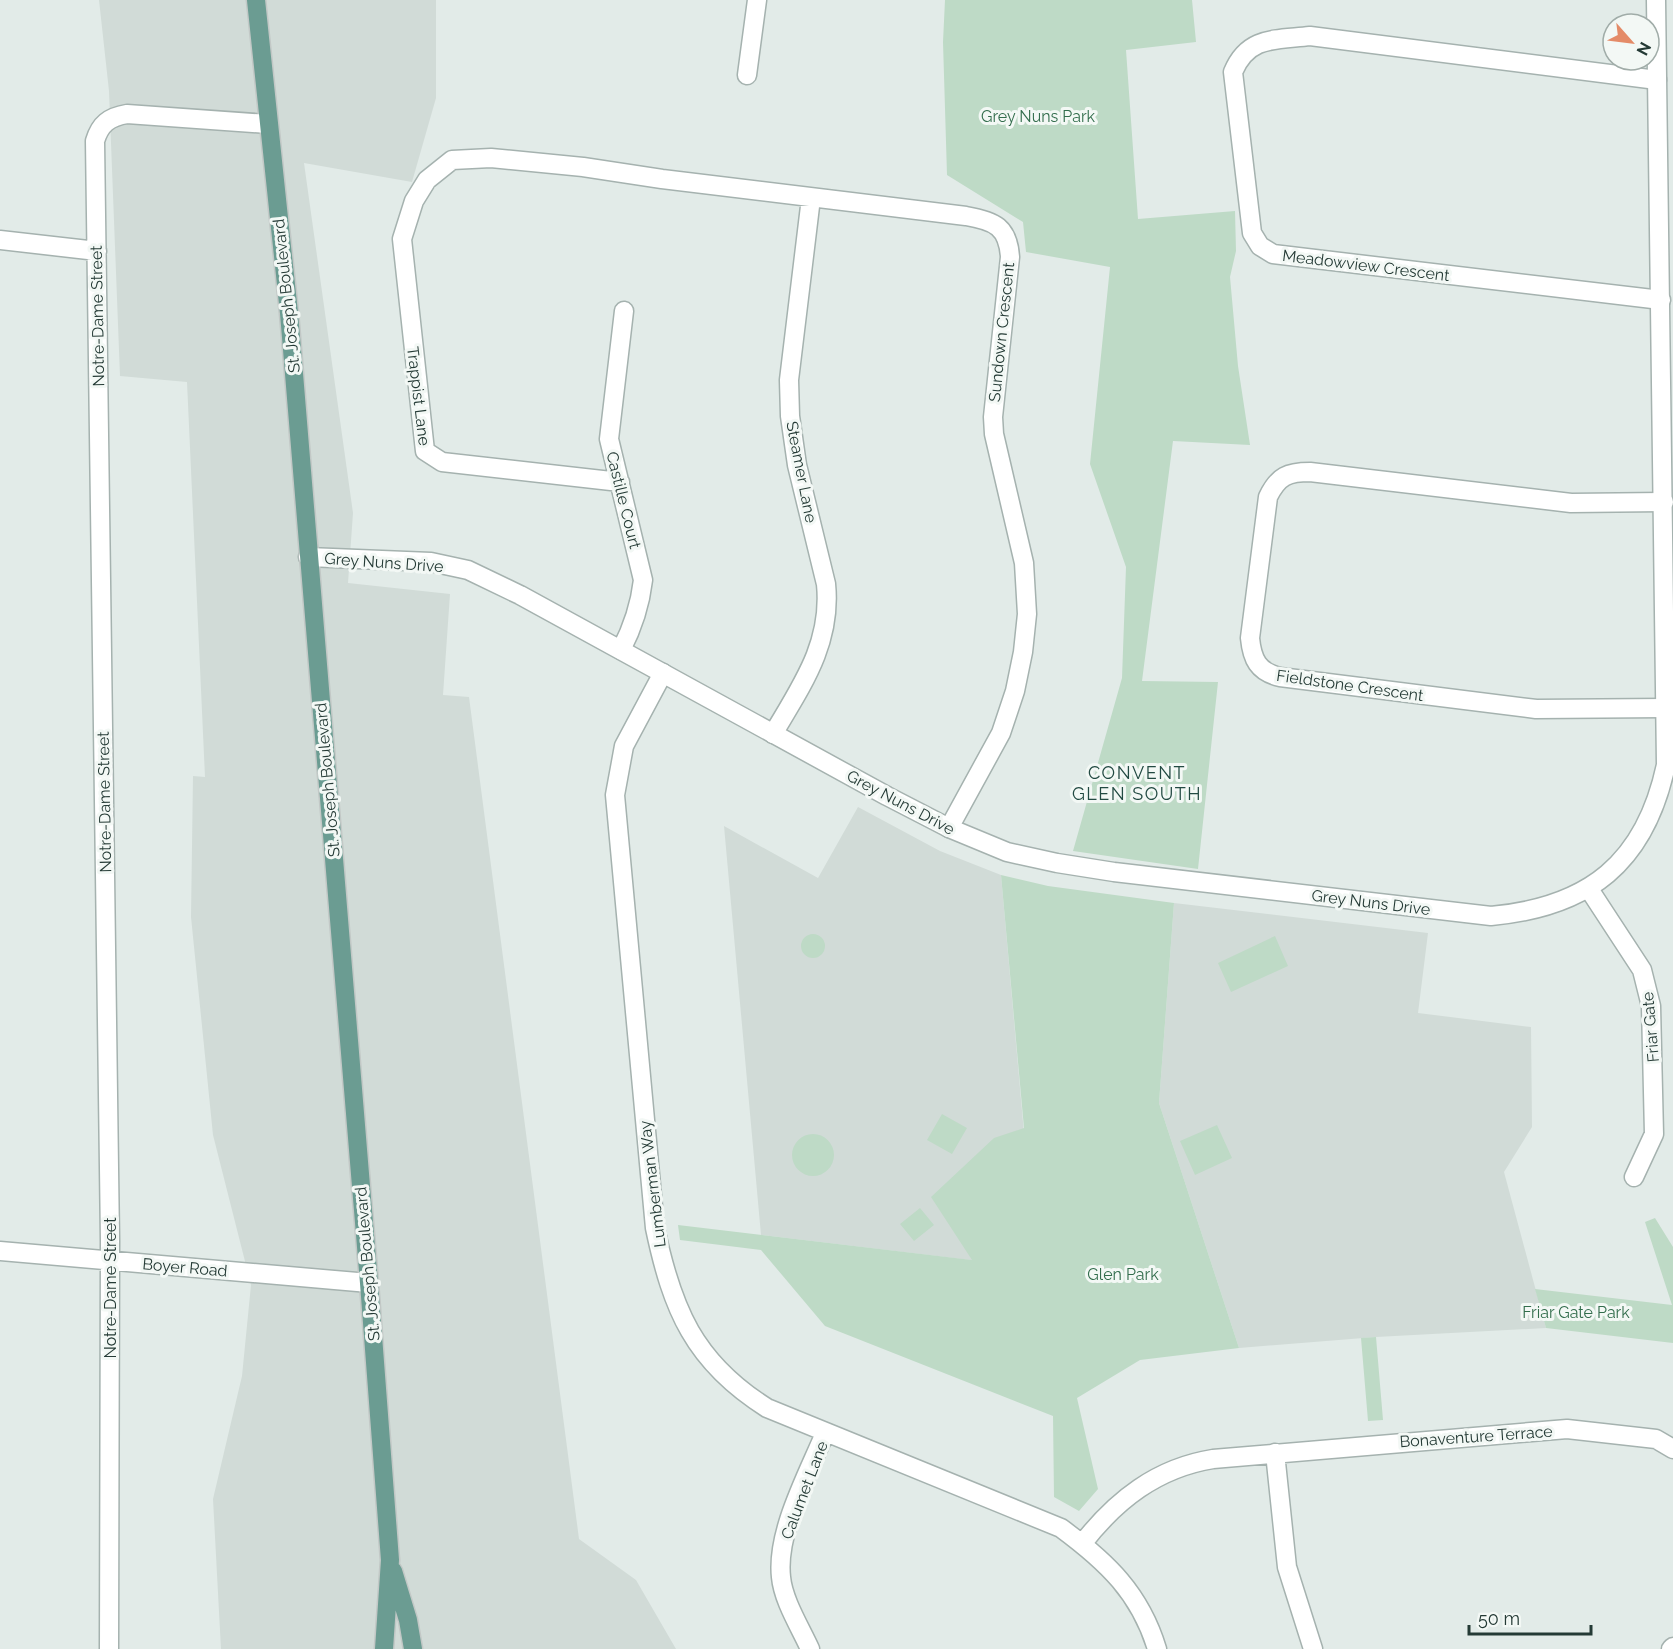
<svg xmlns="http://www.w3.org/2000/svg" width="1673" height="1649" viewBox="0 0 1673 1649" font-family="Raleway,sans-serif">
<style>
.built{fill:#d1dbd7}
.green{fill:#bedac6}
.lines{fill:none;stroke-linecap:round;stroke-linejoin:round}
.minor-casing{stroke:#a5b2af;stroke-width:21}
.tertiary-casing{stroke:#a5b2af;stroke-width:21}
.primary-casing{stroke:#c2c8c6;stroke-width:21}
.minor{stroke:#fff;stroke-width:18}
.tertiary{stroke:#fff;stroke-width:18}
.primary{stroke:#6b9c92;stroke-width:18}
.labels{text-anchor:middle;stroke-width:6;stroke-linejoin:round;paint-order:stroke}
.park-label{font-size:16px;fill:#326d4c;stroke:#f3f8f5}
.street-label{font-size:16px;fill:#243a35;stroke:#f3f8f5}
.neighbourhood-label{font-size:18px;letter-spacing:1.5px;fill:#224a42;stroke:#f3f8f5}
</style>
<rect width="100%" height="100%" fill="#e2ebe8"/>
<!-- built -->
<path class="built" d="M99 0H436V98L412 182 304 163 353 513 348 583 450 594 443 695 469 697 579 1539 636 1580 676 1649H221L213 1499 242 1376 251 1285 213 1135 191 917 193 776 205 777 187 382 120 376 109 91Z
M858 807 940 851 1001 875 1036 1268 761 1235 724 826 818 878Z
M1174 903 1428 933 1418 1013 1531 1027 1532 1127 1504 1172 1546 1328 1376 1337 1239 1348 1159 1103Z"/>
<!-- green -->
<path class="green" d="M945 0H1192L1196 42 1126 50 1138 219 1235 211 1236 251 1230 277 1238 366 1250 445 1173 441 1142 681 1218 682 1198 869 1073 851 1122 678 1126 567 1090 464 1110 267 1026 252 1023 222 947 175 943 42Z
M1001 875 1048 886 1174 903 1159 1103 1239 1348 1140 1360 1077 1398 1098 1489 1079 1511 1054 1497 1053 1416 825 1326 761 1250 680 1240 678 1225 972 1260 931 1197 994 1138 1024 1128Z
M801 946a12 12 0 1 1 24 0a12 12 0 1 1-24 0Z
M1275 936 1288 966 1231 992 1218 963Z
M942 1114 967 1128 952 1154 927 1140Z
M1217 1125 1232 1158 1195 1175 1180 1141Z
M792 1155a21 21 0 1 1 42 0a21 21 0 1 1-42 0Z
M920 1208 934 1225 914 1241 900 1224Z
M1655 1218 1673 1247V1343L1546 1328 1535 1289 1672 1305 1645 1222Z
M1376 1337 1383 1420 1368 1421 1361 1338Z"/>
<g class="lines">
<defs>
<path id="minor" d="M747 75 757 0
M1657 80 1310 36C1275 40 1248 36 1233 72L1252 233 1260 246 1273 254 1661 300
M0 240 97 251
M620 482 442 462 425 451 402 239 414 201 427 180 452 160 491 158 583 167 662 179 966 216C995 221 1008 227 1010 257L993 417 994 434 1024 563 1027 614 1023 652 1015 691 1001 733 949 828
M1664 502 1571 503 1310 472C1288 472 1278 476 1268 497L1250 638C1252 659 1258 672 1280 677L1536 709 1666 708
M621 650C633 627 640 606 643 580L609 439 624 311
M663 673 624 746 615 795 655 1228C672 1309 694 1362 767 1408L1061 1528C1107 1562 1140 1593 1157 1649
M773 734C802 685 832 643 826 584L797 465 790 416 789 380 811 198
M1589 889 1642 970 1651 1006 1654 1134 1634 1177
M0 1251 369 1283
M1275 1453 1287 1567 1313 1649
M1082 1544C1116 1500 1157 1468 1213 1459L1567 1429 1656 1439 1673 1449
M109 1649 110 1241 95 141C100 124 109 117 127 114L268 124
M810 1649C800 1627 783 1600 781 1577 776 1532 808 1474 825 1433
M1671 1649 1673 1647"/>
<path id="tertiary" d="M308 557 431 562 468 570 520 595 887 796 949 828 1007 852 1057 863 1114 872 1491 916C1589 907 1645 863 1666 765L1656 0"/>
<path id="primary" d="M256 0 289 313 369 1283 390 1560 384 1649
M393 1571 408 1620 413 1649"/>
</defs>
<!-- minor casing -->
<use href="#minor" class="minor-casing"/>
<!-- tertiary casing -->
<use href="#tertiary" class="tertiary-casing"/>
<!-- primary casing -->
<use href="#primary" class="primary-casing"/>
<!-- minor -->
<use href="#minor" class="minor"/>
<!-- tertiary -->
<use href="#tertiary" class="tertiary"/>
<!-- primary -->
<use href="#primary" class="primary"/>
</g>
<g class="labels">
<!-- park labels -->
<g class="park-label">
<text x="1038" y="122">Grey Nuns Park</text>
<text x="1123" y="1280">Glen Park</text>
<text x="1576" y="1318">Friar Gate Park</text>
</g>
<!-- street labels -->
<g class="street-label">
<text transform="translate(1366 265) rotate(7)" y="6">Meadowview Crescent</text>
<text transform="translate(286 296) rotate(-96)" y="6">St. Joseph Boulevard</text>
<text transform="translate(97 316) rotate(-91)" y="6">Notre-Dame Street</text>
<text transform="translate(1001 332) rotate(-84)" y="6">Sundown Crescent</text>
<text transform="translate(419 396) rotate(83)" y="6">Trappist Lane</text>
<text transform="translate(802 472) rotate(79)" y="6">Steamer Lane</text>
<text transform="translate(624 500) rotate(76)" y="6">Castille Court</text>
<text transform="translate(384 562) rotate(4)" y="6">Grey Nuns Drive</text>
<text transform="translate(1350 685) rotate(8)" y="6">Fieldstone Crescent</text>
<text transform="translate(327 780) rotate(-95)" y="6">St. Joseph Boulevard</text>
<text transform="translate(104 802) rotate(-91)" y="6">Notre-Dame Street</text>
<text transform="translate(901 802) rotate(28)" y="6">Grey Nuns Drive</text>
<text transform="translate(1371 902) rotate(7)" y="6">Grey Nuns Drive</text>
<text transform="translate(1650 1027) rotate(-95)" y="6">Friar Gate</text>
<text transform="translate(652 1184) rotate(-97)" y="6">Lumberman Way</text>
<text transform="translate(367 1264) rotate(-95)" y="6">St. Joseph Boulevard</text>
<text transform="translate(185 1267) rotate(5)" y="6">Boyer Road</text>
<text transform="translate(110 1288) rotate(-90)" y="6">Notre-Dame Street</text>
<text transform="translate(1476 1436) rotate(-4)" y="6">Bonaventure Terrace</text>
<text transform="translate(804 1490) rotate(-69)" y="6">Calumet Lane</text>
</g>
<!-- neighbourhood labels -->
<g class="neighbourhood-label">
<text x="1137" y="779">CONVENT<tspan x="1137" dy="21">GLEN SOUTH</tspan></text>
</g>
</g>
<!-- north arrow -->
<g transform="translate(1631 42) rotate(118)"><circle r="28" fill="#f3f8f5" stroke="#a0aca8" stroke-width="1.5"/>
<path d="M0-4.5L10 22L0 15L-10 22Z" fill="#e48b68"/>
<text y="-9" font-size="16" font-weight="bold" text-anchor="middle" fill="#243a35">N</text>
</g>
<!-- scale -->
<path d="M1469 1625v9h122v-9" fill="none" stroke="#243a35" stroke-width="3"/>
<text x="1478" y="1625" font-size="18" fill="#243a35" stroke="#f3f8f5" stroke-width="4.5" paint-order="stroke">50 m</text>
</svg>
